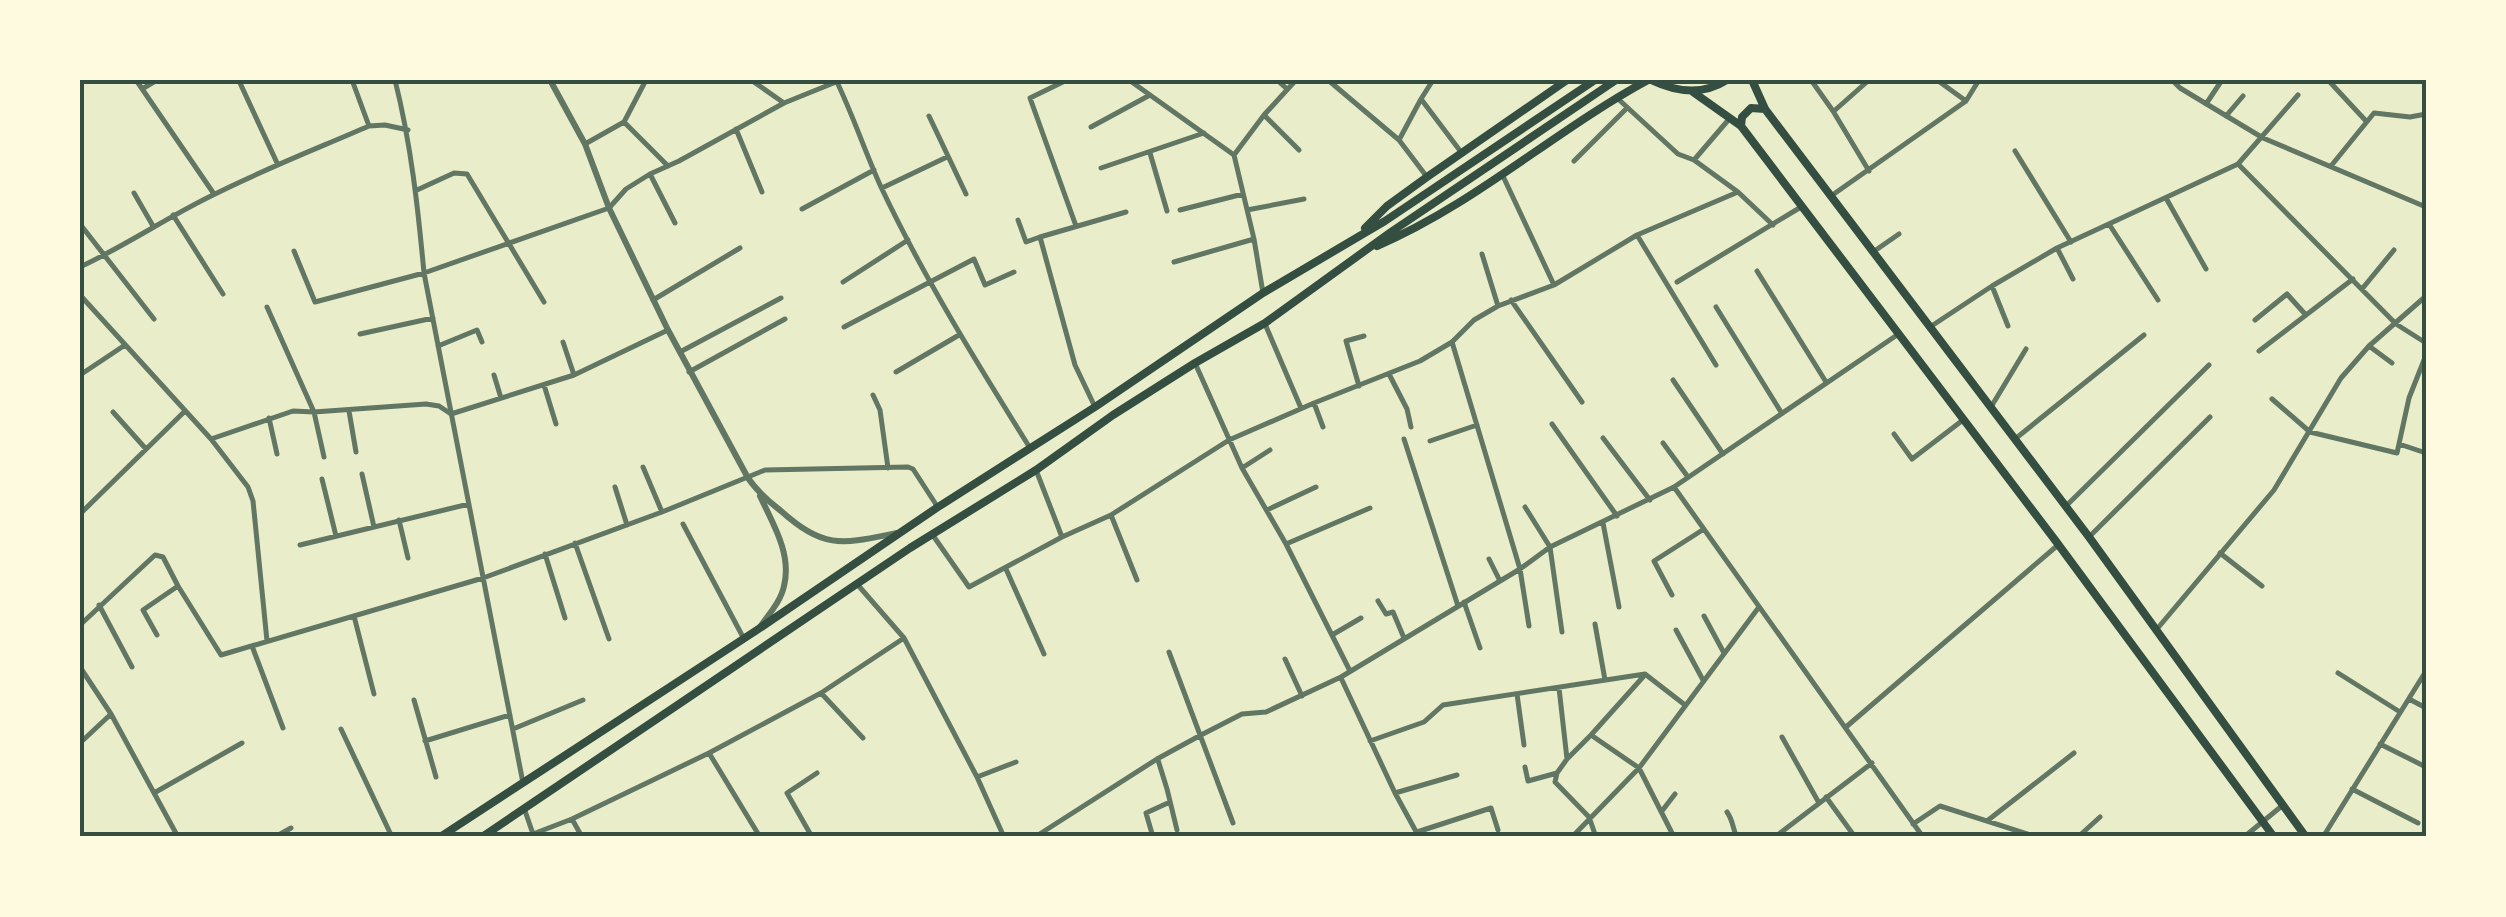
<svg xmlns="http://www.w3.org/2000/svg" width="2506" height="917" viewBox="0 0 2506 917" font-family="Roboto,sans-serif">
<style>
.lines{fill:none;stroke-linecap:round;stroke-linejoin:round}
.minor{stroke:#617663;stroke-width:5}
.tertiary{stroke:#617663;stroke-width:6}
.secondary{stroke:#344e41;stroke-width:8}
.primary{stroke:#344e41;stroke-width:8}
.neatline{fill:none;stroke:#344e41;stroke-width:4}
</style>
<rect width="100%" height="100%" fill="#e9edc9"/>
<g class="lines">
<!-- minor -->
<path class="minor" d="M136 80 214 194
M352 80 369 126
M395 80C411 144 418 208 424 273L523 783
M751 80 784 103
M836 80C853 115 865 152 881 187 924 278 977 363 1030 448
M1067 80 1030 98 1076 226
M1129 80 1234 155 1254 239 1263 293
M1277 80 1287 89
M1328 80 1399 140 1427 177
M1811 80 1833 111 1869 171
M1937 80 1966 101
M2172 80 2180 88 2263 138 2426 207
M2328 80 2366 121
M240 83 278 165
M142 89 157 80
M1616 97 1678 154 1694 160 1738 192 1773 225
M1421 99 1461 152
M2206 104 2222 80
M1834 111 1869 80
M1264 115 1299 150
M929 116 966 194
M2226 116 2243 96
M624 122 668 166
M1091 127 1150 95
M736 129 762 192
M1399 140 1421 99 1433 80
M585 144 624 122 646 80
M2015 151 2071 242
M1150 153 1167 211
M1234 155 1264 115 1296 80
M1694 160 1730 118
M1574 161 1627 108
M2238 164 2396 324 2426 343
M2331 166 2374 113 2410 117 2426 114
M1101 168 1204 133
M650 174 675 223
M1502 174 1554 285
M882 188 947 157
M417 190 454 173 467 174 544 302
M134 193 153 226
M1831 196 1966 101 1979 80
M2166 198 2206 269
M802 209 874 170
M1180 210 1243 194
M1247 210 1304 199
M173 215 223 294
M1018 220 1026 242 1040 237
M80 224 154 319
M2109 224 2158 300
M1637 235 1716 365
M2057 248 2073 279
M294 251 315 302 424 273 609 208 626 189 650 174 679 161 784 103 841 80
M1873 252 1899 234
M1482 254 1498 306
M1174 262 1254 239
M80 267C125 246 166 218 211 196 262 170 316 149 369 126L385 125 408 130
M1757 271 1826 382
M843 282 908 240
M1677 282 1801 207
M1992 286 2008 326
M2362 289 2394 250
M80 295 211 439 248 487 253 501 267 641
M653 300 740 248
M1511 300 1582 402
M267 307 314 412 324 457
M1716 307 1781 412
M2255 320 2287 294 2305 314
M1265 324 1301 408
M844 327 974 259 985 285 1014 272
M1930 327 1992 286 2057 248 2238 164 2298 95
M360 334 433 318
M563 342 574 375
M1452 342 1520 569 1529 626
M438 346 477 330 482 342
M2369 346 2392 363
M2259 351 2353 279
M680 352 781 298
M1195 363 1242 468 1286 544 1350 671
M689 372 785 319
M896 372 959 335
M1389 374 1407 409 1411 427
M80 375 125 345
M494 375 501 398
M1673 380 1723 454
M544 385 556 424
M1359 386 1346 341 1364 336
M873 395 880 410 888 468
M2272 399 2310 432 2397 453 2409 398 2426 355
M1314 403 1323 427
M1095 407 1075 365 1040 237 1126 212
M1991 407 2026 349
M349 411 356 452
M113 412 146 449
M269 418 277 454
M1552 424 1617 516
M1894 434 1912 459 1963 420
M1603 438 1650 500
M211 439 293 411 314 412 426 404 439 406 451 414 574 375 668 330
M1404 439 1458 606
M2015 439 2144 335
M1430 441 1477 425
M1663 443 1688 477
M2399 444 2426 453
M643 467 662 512
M1242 468 1270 450
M1036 470 1062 537
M362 474 374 527
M322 479 336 536
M615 487 627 525
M1674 487 1923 837
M2066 506 2209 365
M1525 507 1550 547 1562 632
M1267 510 1316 487
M80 514 184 412
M1111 515 1137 580
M399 520 408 558
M1603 523 1619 607
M683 524 744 639
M932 534 969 587 1062 537 1111 515 1229 440 1314 403 1420 361 1452 342 1474 320 1498 306 1554 285 1637 235 1738 192
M2089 537 2210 417
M575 543 609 639
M1286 544 1370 508
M300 545 469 504
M2220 553 2262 586
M545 554 565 618
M1489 559 1500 581
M1006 569 1044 654
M857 584 904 638 977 777 1004 837
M1672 595 1654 561 1704 529
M1378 601 1386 614 1393 612 1404 638
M1464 602 1480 648
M99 605 132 667
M354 616 374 694
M1704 616 1724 653
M1595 624 1605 680
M80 625 155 555 163 557 178 586 221 655 483 578 662 512 765 470 908 467 913 469 937 506
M2157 629 2274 490 2341 378 2369 346 2426 296
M1676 630 1703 680
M157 635 143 610 178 586
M1332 635 1361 618
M252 646 283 728
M1169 652 1233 823
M1285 659 1302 696
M80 667 111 714 178 837
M2338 673 2400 712
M1341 678 1395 793 1419 837
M1559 688 1567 759
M821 693 863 738
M1517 694 1524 745
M2409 699 2426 708
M414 700 436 777
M1846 727 2058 545
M341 729 392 837
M513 729 583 700
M1591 735 1639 768 1674 837
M1782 737 1819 803
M425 741 510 715
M1370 741 1424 722 1443 705 1645 674 1685 705
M80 743 111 714
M2380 744 2426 767
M709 753 760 837
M1158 760 1167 789 1177 830
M1525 767 1528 781 1557 773
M1557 773 1567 759 1591 735 1643 677
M1557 773 1555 782 1589 817 1596 837
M977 777 1016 762
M2352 789 2418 823
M154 793 242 743
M1395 793 1457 775
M1826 797 1855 837
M524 808 533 834
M1662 811 1675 794
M1727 812C1734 822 1732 828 1737 837
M572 819 582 837
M1987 821 2074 753
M1913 824 1940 806 2037 837
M1417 832 1491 808 1498 830
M533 834 572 819 709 753 821 693 904 638
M275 837 291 828
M812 837 787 793 817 773
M1035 837 1157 759 1201 735 1242 714 1266 712 1341 677 1520 569 1550 547 1674 487 1897 335
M1153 837 1146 813 1170 802
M1572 837 1639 768 1759 607
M1775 837 1872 763
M2078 837 2100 817
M2244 837 2283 805
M2323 837 2426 671"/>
<!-- tertiary -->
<path class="tertiary" d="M550 80 585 144 609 208 668 330 748 478C757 491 768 501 781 511 825 550 842 544 897 533
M760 496C773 524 792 554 784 586 781 601 769 614 760 627"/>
<!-- secondary -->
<path class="secondary" d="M1651 80C1676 92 1702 96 1727 80
M1752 80 1765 109 2089 537 2306 837
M1693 92 1741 126 2055 540 2274 837
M1741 126 1742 117 1751 108 1765 109"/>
<!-- primary -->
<path class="primary" d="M1365 228 1387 206 1427 177 1567 80
M1377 246C1475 204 1554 131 1648 80
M440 837 757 630 938 507 1095 407 1263 293 1385 221 1595 80
M482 837 910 548 1036 470 1113 415 1195 363 1265 323 1391 232 1616 80"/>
</g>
<!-- border -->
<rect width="2506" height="917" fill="none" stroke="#fefae0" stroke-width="165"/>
<rect x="82" y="82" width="2342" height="752" class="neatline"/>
</svg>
